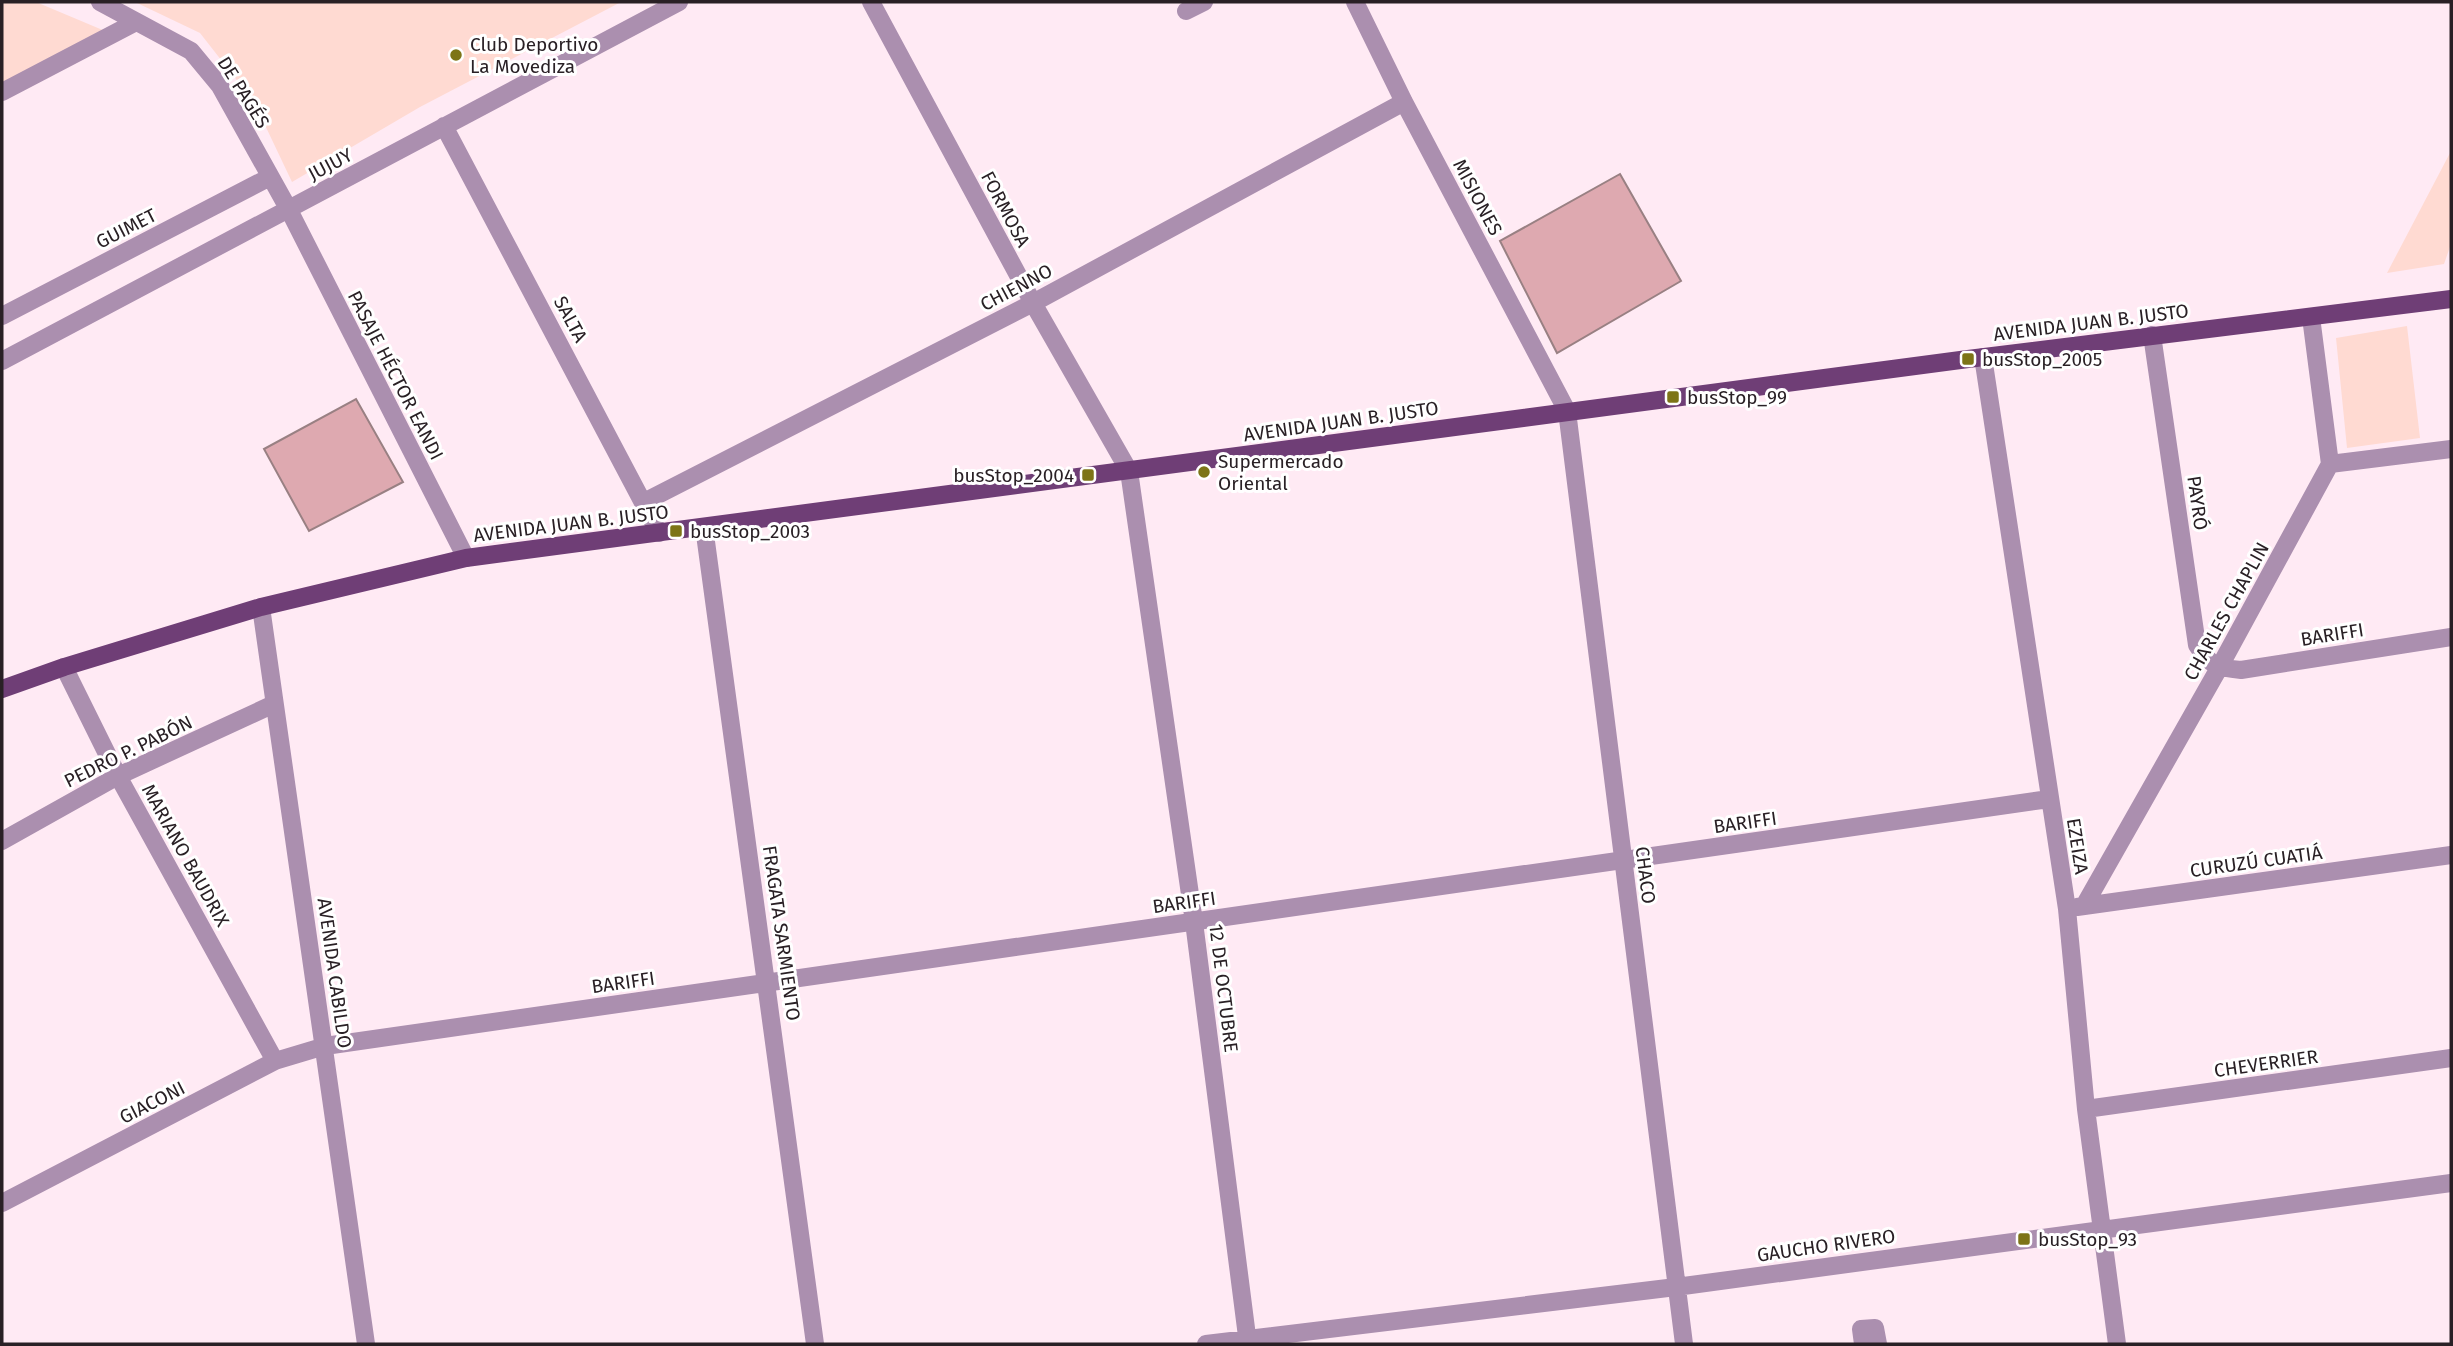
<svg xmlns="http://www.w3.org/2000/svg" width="2453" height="1346" viewBox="0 0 2453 1346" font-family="'Fira Sans',sans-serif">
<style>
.green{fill:#ffdad2}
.building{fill:#dea9b0;stroke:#998083;stroke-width:2}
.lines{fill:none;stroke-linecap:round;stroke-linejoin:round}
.minor{stroke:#ab8faf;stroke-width:18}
.major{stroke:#6f3e76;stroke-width:18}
.poi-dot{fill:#7d7417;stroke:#fff;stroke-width:2.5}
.labels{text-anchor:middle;stroke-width:6;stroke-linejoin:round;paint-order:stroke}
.poi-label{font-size:19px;fill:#292025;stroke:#fff;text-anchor:start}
.street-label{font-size:19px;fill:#292025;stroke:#fff}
</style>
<rect width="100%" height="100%" fill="#ffeaf4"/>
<!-- green -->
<path class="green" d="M2 2H36L105 31 2 85Z
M135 2H621L420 107 292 182 254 102 200 33Z
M2451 151V244L2444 264 2387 273Z
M2407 326 2420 438 2347 448 2336 338Z"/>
<!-- building -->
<path class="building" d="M1620 174 1681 281 1557 353 1500 241Z
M356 399 403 482 309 531 264 449Z"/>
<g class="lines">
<!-- minor -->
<path class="minor" d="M100 2 191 51 220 86 289 210 466 558
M871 2 1033 303 1129 471 1194 922 1248 1344
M1355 2 1404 102 1567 411 1684 1344
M1186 11 1204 2
M2 92 136 22
M444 126 659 533
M2 316 270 177
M2152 335 2197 645C2210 666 2218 668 2241 670L2451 637
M1983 357 2067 909 2086 1109 2117 1344
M2 361 679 2
M2330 464 2451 449
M644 502 1033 303 1404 102
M704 527 815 1344
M261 607 366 1344
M64 667 118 776 275 1061
M2 841 118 776 274 704
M2084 906 2219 668 2330 464 2311 317
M2077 907 2451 855
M2086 1109 2451 1058
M2 1203 275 1061 325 1046 2049 799
M1206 1344 1676 1287 2451 1183
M1863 1344 1861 1329 1875 1328 1878 1344"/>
<!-- major -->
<path class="major" d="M2 689 64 667 261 607 466 558 1968 359 2451 299"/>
</g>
<!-- markers -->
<g class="poi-dot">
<circle cx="456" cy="55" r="7"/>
<rect x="1961" y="352" width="14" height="14" rx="3.5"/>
<rect x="1666" y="390" width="14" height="14" rx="3.5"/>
<circle cx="1204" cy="472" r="7"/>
<rect x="1081" y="468" width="14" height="14" rx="3.5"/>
<rect x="669" y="524" width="14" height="14" rx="3.5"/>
<rect x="2017" y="1232" width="14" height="14" rx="3.5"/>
</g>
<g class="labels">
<!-- poi labels -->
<g class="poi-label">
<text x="470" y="51">Club Deportivo<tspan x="470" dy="22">La Movediza</tspan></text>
<text x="1982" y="366">busStop_2005</text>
<text x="1687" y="404">busStop_99</text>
<text x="1218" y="468">Supermercado<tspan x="1218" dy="22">Oriental</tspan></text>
<text x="1074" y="482" text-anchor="end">busStop_2004</text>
<text x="690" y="538">busStop_2003</text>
<text x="2038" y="1246">busStop_93</text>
</g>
<!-- street labels -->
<g class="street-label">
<text transform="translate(244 92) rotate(58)" y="7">DE PAGÉS</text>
<text transform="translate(330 164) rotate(-28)" y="7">JUJUY</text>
<text transform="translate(1478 197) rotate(62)" y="7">MISIONES</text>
<text transform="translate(1006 209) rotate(62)" y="7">FORMOSA</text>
<text transform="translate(126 228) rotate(-27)" y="7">GUIMET</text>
<text transform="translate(1016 287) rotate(-28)" y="7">CHIENNO</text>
<text transform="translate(571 319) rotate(62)" y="7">SALTA</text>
<text transform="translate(2091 322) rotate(-7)" y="7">AVENIDA JUAN B. JUSTO</text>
<text transform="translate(396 375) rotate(63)" y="7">PASAJE HÉCTOR EANDI</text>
<text transform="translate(1341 421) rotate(-8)" y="7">AVENIDA JUAN B. JUSTO</text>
<text transform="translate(2198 503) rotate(82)" y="7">PAYRÓ</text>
<text transform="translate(571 523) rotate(-7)" y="7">AVENIDA JUAN B. JUSTO</text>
<text transform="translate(2226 611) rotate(-61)" y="7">CHARLES CHAPLIN</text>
<text transform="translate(2332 634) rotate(-9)" y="7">BARIFFI</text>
<text transform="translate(128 751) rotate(-26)" y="7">PEDRO P. PABÓN</text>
<text transform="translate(1745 822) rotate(-8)" y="7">BARIFFI</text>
<text transform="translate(2078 846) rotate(81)" y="7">EZEIZA</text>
<text transform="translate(186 855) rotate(61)" y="7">MARIANO BAUDRIX</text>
<text transform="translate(2256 861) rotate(-8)" y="7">CURUZÚ CUATIÁ</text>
<text transform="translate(1646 875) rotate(83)" y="7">CHACO</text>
<text transform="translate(1184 902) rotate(-8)" y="7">BARIFFI</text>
<text transform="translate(782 933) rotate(82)" y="7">FRAGATA SARMIENTO</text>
<text transform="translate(335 973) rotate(82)" y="7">AVENIDA CABILDO</text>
<text transform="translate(623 982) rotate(-8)" y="7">BARIFFI</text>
<text transform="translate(1224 988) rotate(83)" y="7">12 DE OCTUBRE</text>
<text transform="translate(2266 1063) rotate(-8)" y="7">CHEVERRIER</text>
<text transform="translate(152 1102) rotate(-27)" y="7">GIACONI</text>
<text transform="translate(1826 1245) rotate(-8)" y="7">GAUCHO RIVERO</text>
</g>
</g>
<!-- border -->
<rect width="2453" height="1346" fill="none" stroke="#292025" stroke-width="7"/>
</svg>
